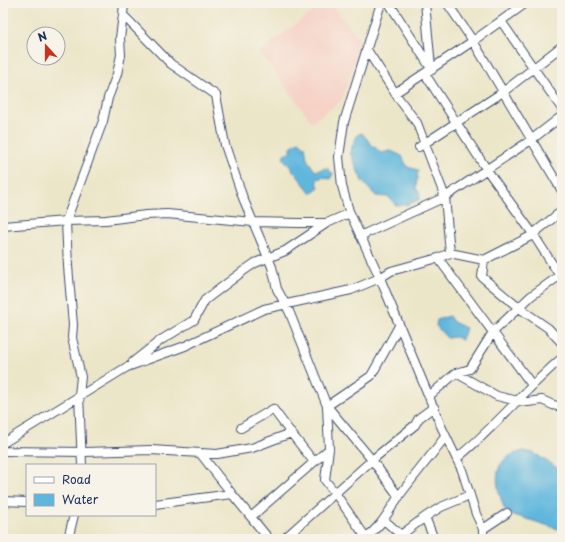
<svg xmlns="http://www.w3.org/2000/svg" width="565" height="542" viewBox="0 0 565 542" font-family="'Playpen Sans',sans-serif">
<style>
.built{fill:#f6d1c6}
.water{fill:#60b7dd;stroke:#3e739e}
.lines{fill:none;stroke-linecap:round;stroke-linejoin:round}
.minor-casing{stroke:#3a4a6e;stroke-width:10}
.minor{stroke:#fff;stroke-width:8}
</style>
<rect width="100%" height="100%" fill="#f7f3e8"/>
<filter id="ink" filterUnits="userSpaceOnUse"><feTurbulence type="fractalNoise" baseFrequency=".025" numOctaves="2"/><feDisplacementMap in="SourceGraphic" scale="8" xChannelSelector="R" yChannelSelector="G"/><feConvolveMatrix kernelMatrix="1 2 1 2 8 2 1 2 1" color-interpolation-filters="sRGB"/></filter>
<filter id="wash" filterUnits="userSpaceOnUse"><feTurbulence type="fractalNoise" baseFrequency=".012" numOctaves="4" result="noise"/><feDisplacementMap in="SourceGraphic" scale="16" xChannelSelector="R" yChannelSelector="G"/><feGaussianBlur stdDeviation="0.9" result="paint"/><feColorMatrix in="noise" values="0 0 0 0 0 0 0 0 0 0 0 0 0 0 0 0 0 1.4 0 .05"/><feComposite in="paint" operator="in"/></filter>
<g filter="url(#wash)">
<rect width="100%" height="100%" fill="#ece6c9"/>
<!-- built -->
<path class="built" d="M324 3H331L361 42 342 100 312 122 259 52Z"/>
<!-- water -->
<path class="water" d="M362 133 371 144 381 153 391 151 402 156 407 167 418 170 416 188 420 194 419 200 406 205H395L389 197 376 196 362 181 350 152 357 135Z
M299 141 305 146 307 159 315 171 327 168 333 174 330 179 323 177 316 180 319 187 311 193 284 159V154L291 152V147Z
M449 316 453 322 466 328 462 340 456 337 447 338 436 326 437 320Z
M523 451 534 453 562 471V530L511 514 505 510C499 494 490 469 508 457 512 454 518 453 523 451Z"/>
</g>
<g filter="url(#ink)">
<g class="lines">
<defs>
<path id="minor" d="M124 3 123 15 171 64 216 95 225 145 243 198 272 267 277 289 289 311 327 406 372 460 399 497
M381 3 344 122 339 157 342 186 349 211 380 278 441 426 462 470 476 514 483 529V539
M389 3 432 70
M425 3 431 67
M447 3 473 41 562 191
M501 21 562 109
M367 50 399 99 417 123 445 197 450 253
M425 74 487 170 533 234 560 276
M395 93 473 41 526 3
M419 147 503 92 562 46
M3 226 66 221 106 220 146 215 167 214 253 222 298 223H327L350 213
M360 236 445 197 531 140 562 116
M438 258 532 385
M484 260 482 277 519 308 548 328 562 343
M133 362 161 340 194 320 205 300 242 272 255 263 285 251 327 223
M456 373 470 369 493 332 531 296 562 274
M429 396 456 373 497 396 518 401 528 402 542 400 553 405 562 407
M241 428 273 409 291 433
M3 443 127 367 185 346 264 309 351 290 380 278 391 271 438 258 450 253 484 260 529 237 562 211
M3 451 85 452 151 450 217 454 252 448 291 433 314 462
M200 453 232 494 269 539
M457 458C495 428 525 389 562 358
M82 465 79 395 81 377 72 338 73 325 68 266 66 221 103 121 108 98 117 74 121 55 120 38 123 15
M3 501 27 502
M155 504 232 494
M251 517 329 449
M384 520 401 535 425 517
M483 529 507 513
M68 539 74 515
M284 539 372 460 415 425 419 418 434 407
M364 539C381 527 387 514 399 496 414 476 430 457 445 437
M367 539 335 493 325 480 329 449 327 406 371 376 399 326
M434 539 425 517 441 507 470 495"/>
</defs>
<!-- minor casing -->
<use href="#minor" class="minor-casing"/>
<!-- minor -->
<use href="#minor" class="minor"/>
</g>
</g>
<!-- margin -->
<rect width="565" height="542" fill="none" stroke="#f7f3e8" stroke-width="16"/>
<!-- legend -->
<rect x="26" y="464" width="130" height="52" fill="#f7f3e8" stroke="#9fa5b1"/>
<rect x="34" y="477" width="20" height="6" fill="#ffffff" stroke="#9fa5b1"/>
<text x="62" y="484" font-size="12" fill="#1b2f5e">Road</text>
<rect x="34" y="494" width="20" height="12" fill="#60b7dd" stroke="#9fa5b1"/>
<text x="62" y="504" font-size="12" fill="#1b2f5e">Water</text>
<!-- north arrow -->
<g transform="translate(46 46) rotate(339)"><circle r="19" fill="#f7f3e8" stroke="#9fa5b1"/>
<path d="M0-3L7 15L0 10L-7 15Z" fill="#c8321e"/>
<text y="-6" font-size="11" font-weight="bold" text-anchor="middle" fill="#1b2f5e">N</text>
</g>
</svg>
